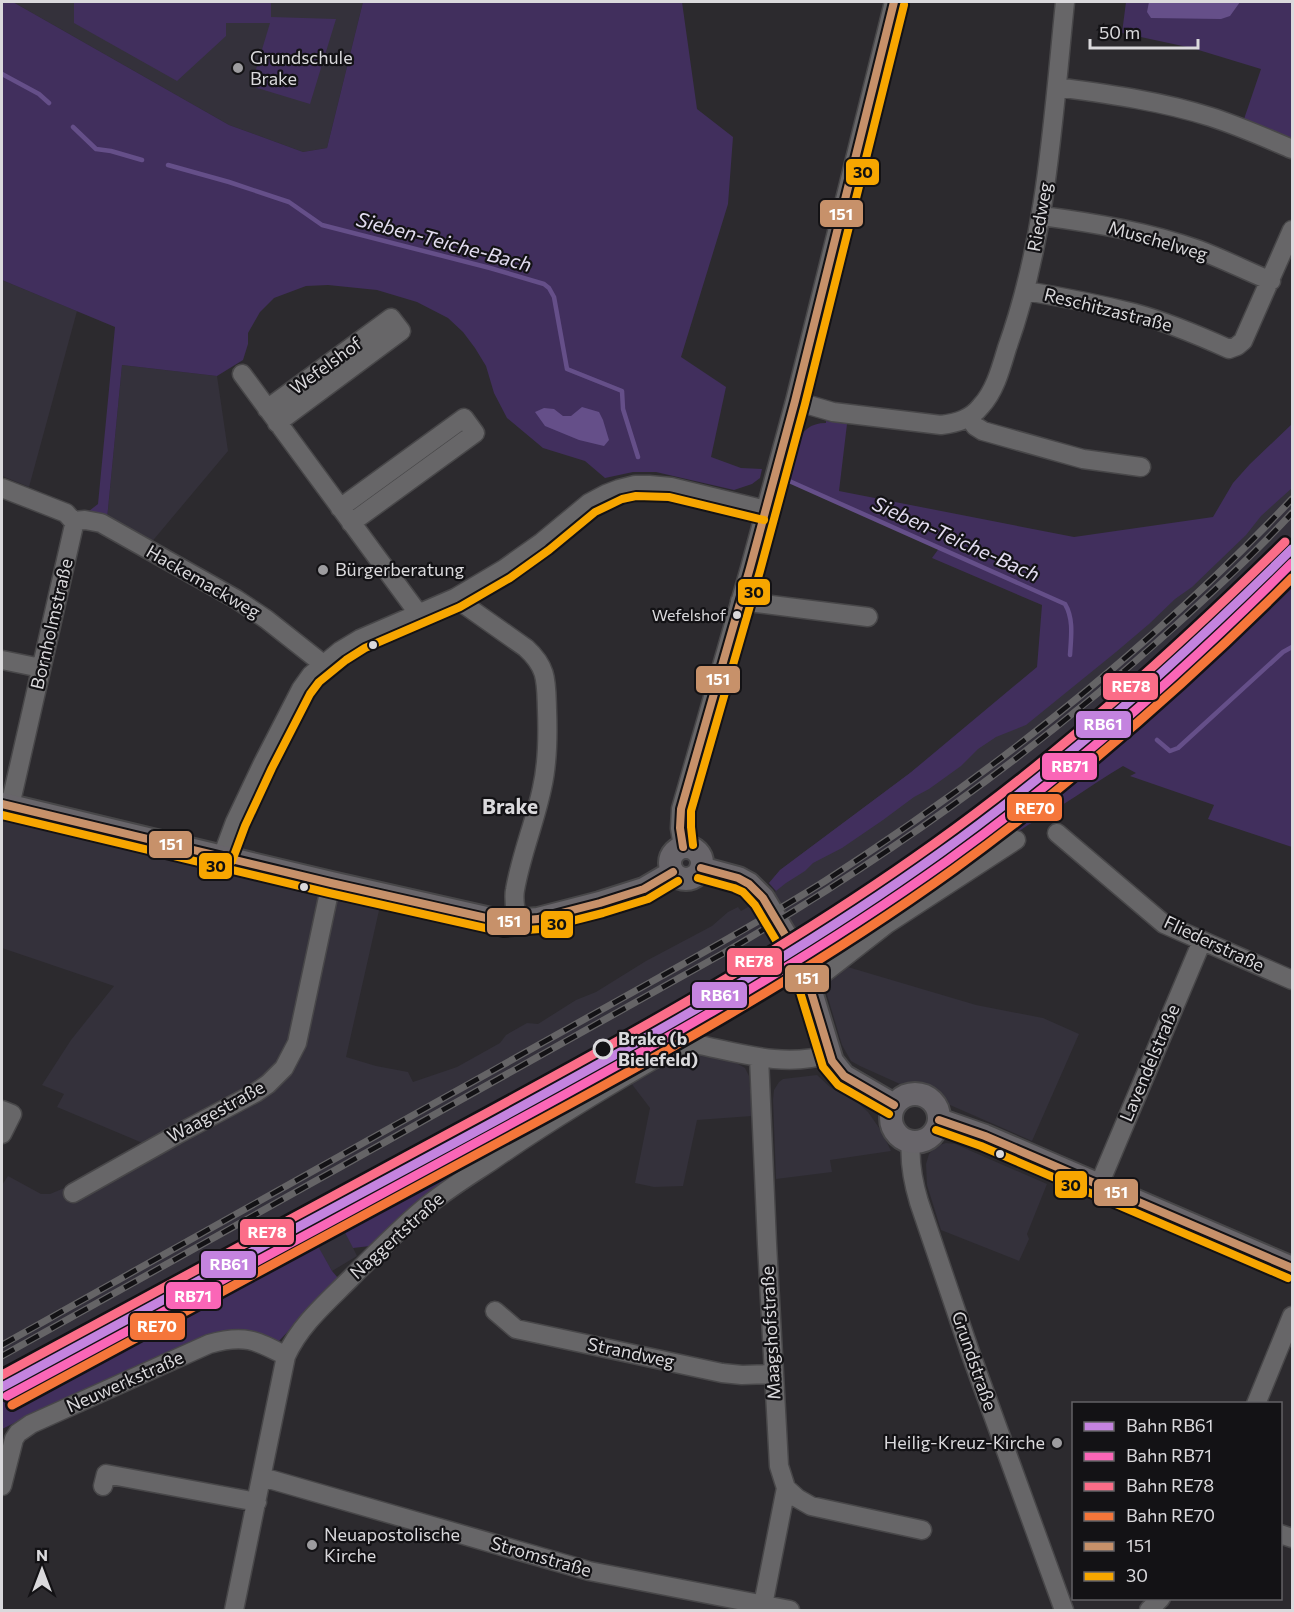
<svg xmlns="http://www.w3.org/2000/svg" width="1294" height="1612" viewBox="0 0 1294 1612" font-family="Commissioner,sans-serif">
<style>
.built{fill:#34313b}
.green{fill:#412f5d}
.water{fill:#654f89}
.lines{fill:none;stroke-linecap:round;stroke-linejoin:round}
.stream{stroke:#654f89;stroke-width:4.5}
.minor-casing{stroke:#484749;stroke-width:21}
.major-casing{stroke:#484749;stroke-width:26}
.minor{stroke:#676668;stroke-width:18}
.major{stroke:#68656a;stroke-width:22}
.rail-casing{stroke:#656466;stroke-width:7}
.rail{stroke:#131215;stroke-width:4.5;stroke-dasharray:14;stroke-linecap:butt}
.bus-1-casing{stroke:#131215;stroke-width:12}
.bus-2-casing{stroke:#131215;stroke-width:12}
.bus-1{stroke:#c7916a;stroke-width:8}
.bus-2{stroke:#f7a600;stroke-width:8}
.rail-1-casing{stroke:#131215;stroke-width:14}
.rail-2-casing{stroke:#131215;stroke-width:14}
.rail-3-casing{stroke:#131215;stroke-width:14}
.rail-4-casing{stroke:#131215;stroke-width:14}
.rail-1{stroke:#c483df;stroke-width:9}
.rail-2{stroke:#fa66b7;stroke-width:9}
.rail-3{stroke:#fb6d88;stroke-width:9}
.rail-4{stroke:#f5763a;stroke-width:9}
.poi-dot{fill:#9d9c9f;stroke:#131215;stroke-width:2}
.bus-dot{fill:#dad9dc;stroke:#131215;stroke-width:2}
.stop-dot{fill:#131215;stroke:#dad9dc;stroke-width:3}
.labels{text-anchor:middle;stroke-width:4.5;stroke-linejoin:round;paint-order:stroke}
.bus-label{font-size:16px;fill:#dad9dc;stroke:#131215;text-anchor:end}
.poi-label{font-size:18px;fill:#dad9dc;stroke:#131215;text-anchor:start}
.street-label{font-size:18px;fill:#dad9dc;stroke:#131215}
.stop-label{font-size:18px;font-weight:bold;fill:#dad9dc;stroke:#131215;text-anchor:start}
.water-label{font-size:20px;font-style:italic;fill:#e3ddf0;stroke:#131215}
.quarter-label{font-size:21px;font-weight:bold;fill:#dad9dc;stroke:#131215}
.line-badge{stroke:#131215;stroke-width:2}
.badge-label{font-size:16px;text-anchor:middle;font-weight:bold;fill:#fff}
.pale-badge-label{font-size:16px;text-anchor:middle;font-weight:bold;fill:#111}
</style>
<rect width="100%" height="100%" fill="#2c2a2e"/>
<!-- built -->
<path class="built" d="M13 2H363L327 148 303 152 229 125Z
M2 280 77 311 29 487 2 476Z
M122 365 217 376 228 451 150 544 107 519Z
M1292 449V562L1228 625 1207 649 1187 663 1153 694 1140 710 1116 730 1097 743 1053 779 1038 795 1029 802 1009 812 965 846 941 868 921 877 869 912 862 921 852 928 842 930 811 948 700 1018 540 1108 338 1217 357 1256 332 1271 309 1232 2 1397V1185L8 1176 41 1194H50L62 1189 145 1144 57 1107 64 1094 42 1085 71 1040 114 986 2 948V819L214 869 380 906 346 1057 376 1066 408 1072 413 1082 457 1067 500 1043 506 1035 527 1023 538 1024 576 1000 596 992 646 961 712 926 728 912 738 907 741 911 776 891 769 883 780 870 910 773 1238 520Z
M841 965 976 1005 1043 1018 1079 1034 1032 1141 950 1105 940 1092 927 1084 913 1082 900 1084 860 1066 851 1061 842 1045 825 988 828 977Z
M694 1053 733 1061 745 1068 749 1076 752 1116 697 1120 683 1186 654 1187 635 1183 650 1108 631 1083 676 1057Z
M817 1075 830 1087 857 1102 868 1112 882 1132 891 1151 830 1160 832 1172 776 1179 773 1100 774 1090 779 1082 783 1079Z
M946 1143 955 1144 1047 1184 1027 1234 1029 1239 1019 1261 941 1230 927 1185 926 1164 929 1154 936 1146Z"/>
<!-- green -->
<path class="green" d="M2 2H13L229 125 303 152 327 148 363 2H682L697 109 733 137 728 204 681 357 726 387 711 457 741 468 762 469 760 478 752 484 734 490 656 472H633L605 478 585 461 543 448 507 418 494 393 486 366 475 348 463 332 448 318 417 302 377 290 328 285 306 286 274 298 260 312 248 333V344L243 360 217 376 122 365 107 519 89 511 98 504 115 327 2 280Z
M74 2H271V17L336 19 310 104 251 86 270 23H226V36L177 81 74 23Z
M1126 2H1292V142L1243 122 1261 69 1192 48 1122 33Z
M826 421 847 424 839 491 1074 537 1213 517 1233 483 1250 464 1292 424V488L1261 516 1246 535 1192 587 1175 599 1149 624 1116 652 1026 725 996 737 978 749 961 766 929 789 914 797 883 820 842 848 813 863 805 871 786 883 776 891 769 883 780 870 910 773 1037 667 1042 605 932 558 940 547 788 479C795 455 794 423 826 423Z
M1292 562V847L1208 819 1214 805 1130 776 1136 773 1123 766C1091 785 1061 808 1028 825L824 964 814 962 811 948 842 930 852 928 862 921 869 912 921 877 941 868 965 846 1009 812 1029 802 1038 795 1053 779 1097 743 1116 730 1140 710 1153 694 1187 663 1207 649 1228 625Z
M729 998 730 999 696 1032 691 1027 682 1032 681 1038 666 1042 555 1110 523 1127 428 1195 404 1214 370 1246 353 1248 337 1217 540 1108 700 1018Z
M310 1232 332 1271 338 1278 279 1341 252 1333 232 1331 210 1334 187 1343 123 1373 63 1399 2 1429V1397Z"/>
<!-- water -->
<path class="water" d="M1149 2H1240L1230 16 1221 19 1151 18 1147 12Z
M582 407 599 412 603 420 609 440 604 446 579 440 545 426 535 412 544 408 554 409 563 416H571Z"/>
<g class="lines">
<!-- stream -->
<path class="stream" d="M2 74 39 94 49 103
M73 127 96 149 111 151 142 160
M168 165 229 182 289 202 322 225 490 268 544 284 549 288 554 297 567 369 622 391 623 409 638 457
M787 480 1065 604C1074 619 1071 638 1070 655
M1157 740 1170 751 1178 748 1283 652 1292 647"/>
<defs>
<path id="minor" d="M1057 87C1108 94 1161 101 1211 117 1239 126 1266 138 1292 149
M1042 216C1095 223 1148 232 1199 250 1223 259 1247 271 1271 281
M1026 291C1062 297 1098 304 1134 313 1167 322 1198 335 1229 349L1237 346 1243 341 1292 230
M242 374 418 613
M795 401 833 412 941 425C957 423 971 419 981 406 995 391 1001 368 1007 348 1047 237 1053 118 1065 2
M267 409 391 318 401 331 277 423
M969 417 975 426 983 431 1083 459 1141 467
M2 488 66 513 73 521 74 525 10 806
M340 508 464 418 475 433 351 523
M73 521 85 520 101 523 236 599 266 619 323 664
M455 598 526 648C548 668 546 682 547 710 548 736 548 762 542 788 535 822 521 855 515 890 513 900 516 911 517 922
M740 601 868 617
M2 660 41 668
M1057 833 1164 924 1292 980
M683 847 680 828 681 809 750 568 795 401 894 2
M222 857 235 822 263 763 301 689 311 675 340 651 360 639 455 598 504 569 542 542 589 503 606 494 619 489 635 485H649L671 487 766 510
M810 984 887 924 1016 840
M759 1057 767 1244 779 1466 786 1488 763 1605
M2 1110 12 1114 2 1134
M911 1142C909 1163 913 1182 919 1202L970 1352 1064 1610
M1099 1185 1202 941
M73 1193 176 1135 255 1093 268 1084 284 1068 297 1043 331 883
M495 1311 516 1329 722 1373 742 1375 774 1374
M1256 1404 1292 1316
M262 1477 589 1571 790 1610
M2 1486 14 1439 18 1433 31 1424 209 1344C244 1334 256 1340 286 1356
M103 1486 106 1474 257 1502
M786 1488 797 1498 811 1506 922 1530
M1280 1534 1292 1538
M234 1610 286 1356C300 1325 326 1303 350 1279 373 1256 397 1231 422 1210 444 1191 469 1176 493 1160 551 1120 611 1084 672 1049L681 1045 695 1044C740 1053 784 1068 830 1054
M1149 1610 1161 1598"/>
<path id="major" d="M2 804 331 883 504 922 538 919 600 903 644 889 673 872
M670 863a16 16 0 1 1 32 0a16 16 0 1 1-32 0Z
M701 868 738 878 749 884 763 898 803 965 832 1061 844 1076 894 1105
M891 1118a24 24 0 1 1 48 0a24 24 0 1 1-48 0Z
M939 1120 985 1136 1292 1268"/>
</defs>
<!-- minor casing -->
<use href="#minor" class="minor-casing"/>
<!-- major casing -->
<use href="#major" class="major-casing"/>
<!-- minor -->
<use href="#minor" class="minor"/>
<!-- major -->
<use href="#major" class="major"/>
<defs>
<path id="rail" d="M2 1345 660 977C715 946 771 915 825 881 994 772 1154 645 1292 499
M2 1356 722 954C884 860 1036 752 1174 627 1215 590 1255 553 1292 513"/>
</defs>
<!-- rail casing -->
<use href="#rail" class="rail-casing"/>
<!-- rail -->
<use href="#rail" class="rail"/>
<defs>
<path id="bus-1" d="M2 804 331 883 504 922 538 919 600 903 644 889 673 872
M683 847 680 828 681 809 750 568 795 401 894 2
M701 868 738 878 749 884 763 898 803 965 832 1061 844 1076 894 1105
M939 1120 985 1136 1292 1268"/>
<path id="bus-2" d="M2 815 329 893 503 932 540 929 603 913 648 899 678 881
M693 845 691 827V811L760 571 805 404 904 5
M232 861 245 826 272 768 310 694 319 682 346 660 365 648 460 607 510 578 549 550 595 512 622 499 636 496 669 497 764 520
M698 878 734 888 743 892 755 905 793 969 823 1067 838 1085 889 1114
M936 1130 981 1146 1288 1278"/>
</defs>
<!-- bus-1 casing -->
<use href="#bus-1" class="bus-1-casing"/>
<!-- bus-2 casing -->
<use href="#bus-2" class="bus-2-casing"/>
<!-- bus-1 -->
<use href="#bus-1" class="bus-1"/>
<!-- bus-2 -->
<use href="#bus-2" class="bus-2"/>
<defs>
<path id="rail-1" d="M2 1387C155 1304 307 1222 460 1140 624 1051 788 962 940 853 1066 763 1182 658 1292 549"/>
<path id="rail-2" d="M7 1396C161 1313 316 1230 470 1146 633 1058 796 969 947 861 1071 772 1184 671 1292 563"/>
<path id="rail-3" d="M2 1375C153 1293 305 1212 457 1129 620 1041 783 952 934 844 1060 754 1175 650 1285 542"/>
<path id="rail-4" d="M12 1405C168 1321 324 1237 479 1153 642 1066 804 977 954 869 1075 781 1187 683 1292 578"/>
</defs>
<!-- rail-1 casing -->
<use href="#rail-1" class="rail-1-casing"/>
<!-- rail-2 casing -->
<use href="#rail-2" class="rail-2-casing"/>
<!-- rail-3 casing -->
<use href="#rail-3" class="rail-3-casing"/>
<!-- rail-4 casing -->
<use href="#rail-4" class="rail-4-casing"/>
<!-- rail-1 -->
<use href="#rail-1" class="rail-1"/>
<!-- rail-2 -->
<use href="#rail-2" class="rail-2"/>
<!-- rail-3 -->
<use href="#rail-3" class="rail-3"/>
<!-- rail-4 -->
<use href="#rail-4" class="rail-4"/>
</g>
<!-- markers -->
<g class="poi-dot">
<circle cx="238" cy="68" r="6"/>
<circle cx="323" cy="570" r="6"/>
<circle cx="1057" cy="1443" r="6"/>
<circle cx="312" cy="1545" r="6"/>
</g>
<g class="bus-dot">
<circle cx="737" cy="615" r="5"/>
<circle cx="373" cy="645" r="5"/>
<circle cx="304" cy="887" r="5"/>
<circle cx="1000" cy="1154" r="5"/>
</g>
<circle class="stop-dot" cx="603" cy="1049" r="9"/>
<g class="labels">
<!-- bus labels -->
<g class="bus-label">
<text x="726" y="621">Wefelshof</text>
</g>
<!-- poi labels -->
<g class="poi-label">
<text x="250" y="64">Grundschule<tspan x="250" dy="21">Brake</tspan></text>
<text x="335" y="576">Bürgerberatung</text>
<text x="1045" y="1449" text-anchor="end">Heilig-Kreuz-Kirche</text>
<text x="324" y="1541">Neuapostolische<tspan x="324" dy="21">Kirche</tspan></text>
</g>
<!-- street labels -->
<g class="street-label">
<text transform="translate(1040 217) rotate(-80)" y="6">Riedweg</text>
<text transform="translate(1158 241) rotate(16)" y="6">Muschelweg</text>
<text transform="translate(1108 310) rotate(14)" y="6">Reschitzastraße</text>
<text transform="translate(326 366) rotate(-36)" y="6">Wefelshof</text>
<text transform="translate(203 582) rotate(30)" y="6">Hackemackweg</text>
<text transform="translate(52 624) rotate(-77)" y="6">Bornholmstraße</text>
<text transform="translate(1214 944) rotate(25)" y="6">Fliederstraße</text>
<text transform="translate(1150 1063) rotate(-67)" y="6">Lavendelstraße</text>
<text transform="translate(216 1112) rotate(-29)" y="6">Waagestraße</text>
<text transform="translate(397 1236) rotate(-42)" y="6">Naggertstraße</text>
<text transform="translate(771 1333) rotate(-93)" y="6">Maagshofstraße</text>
<text transform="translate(631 1353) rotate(12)" y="6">Strandweg</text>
<text transform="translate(974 1361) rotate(71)" y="6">Grundstraße</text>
<text transform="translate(125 1382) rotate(-24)" y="6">Neuwerkstraße</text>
<text transform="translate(541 1557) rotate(16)" y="6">Stromstraße</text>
</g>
<!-- stop labels -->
<g class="stop-label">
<text x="618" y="1045">Brake (b<tspan x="618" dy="21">Bielefeld)</tspan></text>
</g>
<!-- water labels -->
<g class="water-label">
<text transform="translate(444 242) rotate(15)" y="7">Sieben-Teiche-Bach</text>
<text transform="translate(956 539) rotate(24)" y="7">Sieben-Teiche-Bach</text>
</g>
<!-- quarter labels -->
<g class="quarter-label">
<text x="510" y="814">Brake</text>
</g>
</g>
<g class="line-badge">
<rect x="845" y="158" width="35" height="28" rx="6" fill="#f7a600"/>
<rect x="819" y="199" width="45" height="29" rx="6" fill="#c7916a"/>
<rect x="737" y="578" width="34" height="28" rx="6" fill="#f7a600"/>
<rect x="695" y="665" width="46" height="29" rx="6" fill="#c7916a"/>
<rect x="1102" y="672" width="57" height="29" rx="6" fill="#fb6d88"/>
<rect x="1075" y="710" width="57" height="29" rx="6" fill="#c483df"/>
<rect x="1041" y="752" width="57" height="29" rx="6" fill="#fa66b7"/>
<rect x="1006" y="793" width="57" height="29" rx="6" fill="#f5763a"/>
<rect x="148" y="830" width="45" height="29" rx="6" fill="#c7916a"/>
<rect x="198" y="852" width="35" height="28" rx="6" fill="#f7a600"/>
<rect x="486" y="907" width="45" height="29" rx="6" fill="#c7916a"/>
<rect x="540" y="910" width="34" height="29" rx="6" fill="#f7a600"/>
<rect x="726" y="947" width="57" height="29" rx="6" fill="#fb6d88"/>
<rect x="784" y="964" width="46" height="29" rx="6" fill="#c7916a"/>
<rect x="691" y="981" width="57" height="28" rx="6" fill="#c483df"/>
<rect x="1054" y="1170" width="34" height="29" rx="6" fill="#f7a600"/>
<rect x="1093" y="1178" width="46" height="29" rx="6" fill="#c7916a"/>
<rect x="239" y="1218" width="56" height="28" rx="6" fill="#fb6d88"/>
<rect x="200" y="1250" width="57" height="29" rx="6" fill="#c483df"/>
<rect x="165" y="1281" width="57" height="29" rx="6" fill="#fa66b7"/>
<rect x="129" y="1312" width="57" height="29" rx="6" fill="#f5763a"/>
</g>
<g class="badge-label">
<text x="841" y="220">151</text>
<text x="718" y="685">151</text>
<text x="1131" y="692">RE78</text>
<text x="1103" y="730">RB61</text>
<text x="1070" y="772">RB71</text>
<text x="1035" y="814">RE70</text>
<text x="171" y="850">151</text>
<text x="509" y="927">151</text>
<text x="754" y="967">RE78</text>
<text x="807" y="984">151</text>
<text x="720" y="1001">RB61</text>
<text x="1116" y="1198">151</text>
<text x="267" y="1238">RE78</text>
<text x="229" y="1270">RB61</text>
<text x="193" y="1302">RB71</text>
<text x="157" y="1332">RE70</text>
</g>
<g class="pale-badge-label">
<text x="863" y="178">30</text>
<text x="754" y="598">30</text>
<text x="216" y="872">30</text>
<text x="557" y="930">30</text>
<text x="1071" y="1191">30</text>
</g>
<!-- border -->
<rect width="1294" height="1612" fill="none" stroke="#dad9dc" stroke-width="6"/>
<!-- legend -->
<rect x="1072" y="1402" width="210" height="198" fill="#131215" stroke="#636265" stroke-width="1.5"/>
<rect x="1084" y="1422" width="30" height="9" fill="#c483df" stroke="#636265" stroke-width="1.5"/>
<text x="1126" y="1432" font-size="18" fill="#dad9dc">Bahn RB61</text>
<rect x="1084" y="1452" width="30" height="9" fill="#fa66b7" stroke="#636265" stroke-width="1.5"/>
<text x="1126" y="1462" font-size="18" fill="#dad9dc">Bahn RB71</text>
<rect x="1084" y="1482" width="30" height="9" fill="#fb6d88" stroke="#636265" stroke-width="1.5"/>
<text x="1126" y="1492" font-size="18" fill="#dad9dc">Bahn RE78</text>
<rect x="1084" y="1512" width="30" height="9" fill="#f5763a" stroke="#636265" stroke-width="1.5"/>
<text x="1126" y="1522" font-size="18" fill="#dad9dc">Bahn RE70</text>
<rect x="1084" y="1542" width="30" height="9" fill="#c7916a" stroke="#636265" stroke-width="1.5"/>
<text x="1126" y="1552" font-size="18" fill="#dad9dc">151</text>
<rect x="1084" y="1572" width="30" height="9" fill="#f7a600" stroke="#636265" stroke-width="1.5"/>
<text x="1126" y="1582" font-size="18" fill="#dad9dc">30</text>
<!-- north arrow -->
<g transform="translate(42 1570)" stroke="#131215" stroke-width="4.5" paint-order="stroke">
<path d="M0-4.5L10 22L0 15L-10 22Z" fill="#dad9dc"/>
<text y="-9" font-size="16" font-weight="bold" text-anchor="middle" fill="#dad9dc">N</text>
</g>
<!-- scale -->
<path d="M1090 39v9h108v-9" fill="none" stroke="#dad9dc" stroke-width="3"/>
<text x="1099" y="39" font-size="18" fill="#dad9dc" stroke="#131215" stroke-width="4.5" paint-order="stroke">50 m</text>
</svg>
